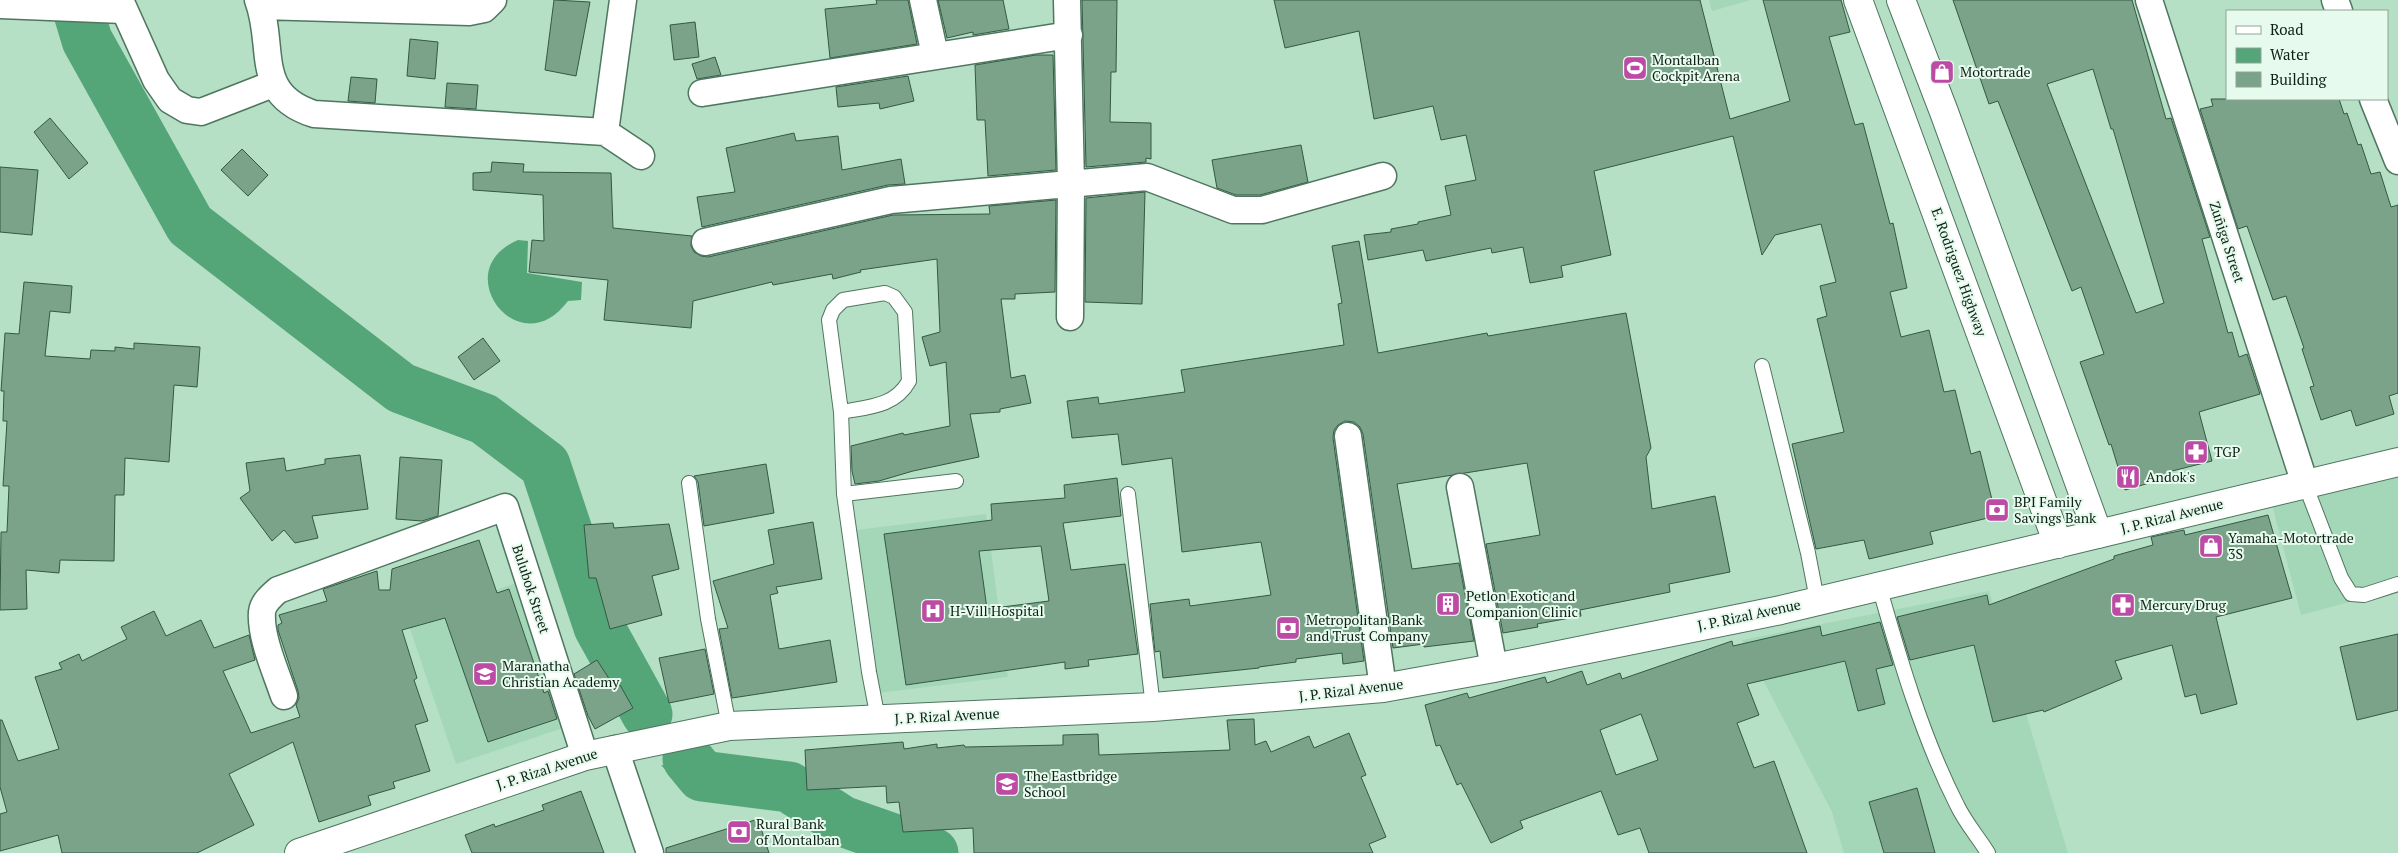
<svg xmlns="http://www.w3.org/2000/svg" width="2398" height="853" viewBox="0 0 2398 853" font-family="'PT Serif',serif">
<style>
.built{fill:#a4d7b7}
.water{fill:#54a678}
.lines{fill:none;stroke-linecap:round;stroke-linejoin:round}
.river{stroke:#54a678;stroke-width:51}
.building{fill:#7ba38a;stroke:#335943;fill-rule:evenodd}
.lane-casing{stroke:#4f765e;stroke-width:16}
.street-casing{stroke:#4f765e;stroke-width:29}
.secondary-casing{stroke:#4f765e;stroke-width:30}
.primary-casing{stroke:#4f765e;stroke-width:30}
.lane{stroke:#fff;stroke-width:14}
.street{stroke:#fff;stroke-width:26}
.secondary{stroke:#fff;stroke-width:28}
.primary{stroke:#fff;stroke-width:28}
.labels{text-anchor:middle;stroke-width:4;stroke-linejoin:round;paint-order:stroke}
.poi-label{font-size:14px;fill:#0f1f15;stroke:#e6fbed;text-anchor:start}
.street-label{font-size:14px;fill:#0f1f15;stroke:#e6fbed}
</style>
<rect width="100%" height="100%" fill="#b5e0c5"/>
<!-- built -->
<path class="built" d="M1709 0H1751L1712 11Z
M2398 468V589L2301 615 2271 501Z
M986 514 1008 677 878 693 856 530Z
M514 584 563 728 456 764 407 620Z
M1989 591 2068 853H1844L1832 812 1742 640Z"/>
<!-- water -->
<path class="water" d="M518 240 528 241 527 273 582 282 581 300 568 301C519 367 446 270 518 240Z
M661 765 729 773 761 766 758 786 700 790 677 783Z"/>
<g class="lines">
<!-- river -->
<path class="river" d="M75 0 87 40 190 225 401 388 484 419 545 465 599 627 647 714
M688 759 702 776 789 787 842 821 933 853"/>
</g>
<!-- building -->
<path class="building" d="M554 0 590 2 576 76 545 70Z
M876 0H908L917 44 830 58 825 9 877 4Z
M938 0H1003L1009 29 973 35V32L947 38Z
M1082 0H1117L1116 72H1111L1110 122 1151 123V159L1146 158V162L1086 167Z
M1274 0H1700L1730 119 1790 101 1763 0H1841L1850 32 1829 37 1855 125 1863 123 1890 224 1893 223 1907 288 1890 292 1901 337 1929 330 1944 392 1955 390 1971 454 1980 451 1996 516 1930 532 1933 544 1869 559 1864 540 1816 549 1792 444 1844 432 1817 319 1827 316 1820 286 1836 282 1821 224 1775 235 1762 255 1733 136 1594 171 1611 255 1561 266 1563 277 1530 283 1523 247 1492 253 1491 248 1426 261 1423 250 1368 260 1364 235 1391 232V229L1418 224V222L1451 215 1445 186 1476 180 1466 135 1441 140 1433 106 1374 119 1359 31 1285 48Z
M1953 0H2132L2166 119 2171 118 2210 237 2202 239 2228 333 2232 332 2239 357 2247 354 2260 394 2199 412 2212 461 2168 472 2170 477 2125 490 2111 444 2109 445 2080 362 2104 354 2081 287 2072 291 1998 101 1989 104ZM2093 69 2111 129H2113L2164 303 2136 313 2047 84Z
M695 22 699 57 674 60 670 25Z
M410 39 438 42 435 79 407 76Z
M1036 55H1053L1056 170 988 176 985 120H977L975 65Z
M715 57 721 75 697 79 692 64Z
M908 76 914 101 880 109 879 103 838 107 836 87Z
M351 77 377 79 375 103 348 101Z
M447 83 478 85 476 109 445 107Z
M2211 99H2339L2344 114 2347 113 2358 145 2361 144 2371 174 2380 172 2391 207 2398 205V393L2389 396 2394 414 2356 426 2351 410 2321 420 2310 387 2314 386 2302 349 2304 348 2286 296 2273 300 2247 226 2238 229 2200 109 2213 106Z
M50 118 88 163 69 179 34 132Z
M794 133 796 141 838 136 842 170 901 159 905 184 888 185 702 227 697 197 735 192 726 148Z
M1301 145 1308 182 1260 195H1236L1217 188 1212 160Z
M242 149 268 175 248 196 221 170Z
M492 162 524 164 523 172 611 173 613 228 692 236 691 246 694 252 701 256 708 257 893 215 990 214 989 206 1056 200 1055 292 1015 294V299H1001L1011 378 1025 375 1031 403 1000 409V412L970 414 979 457 913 471 879 481 855 484 852 471 851 446 903 433 904 435 950 426 946 362 930 366 922 337 940 332 937 259 860 270 861 272 833 279 832 274 773 285 772 282 693 301 691 328 604 320 608 280 529 272 532 240 544 241 543 195 473 190V173L491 172Z
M0 167 38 170 32 235 0 232Z
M1145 192 1142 304 1085 302 1086 198Z
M1359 241 1378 353 1487 333 1488 336 1626 313 1651 448 1646 457 1652 509 1715 496 1730 572 1669 584 1670 592 1580 610 1581 616 1537 624 1538 627 1503 633 1486 544 1540 535 1527 463 1397 484 1412 569 1459 563 1474 641 1424 647V644L1393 648 1363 434 1360 427 1354 422 1345 421 1338 425 1334 430 1333 438 1364 661 1343 664 1342 653 1296 659V662L1259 667V668L1163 678 1160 651 1155 652 1150 604 1189 599 1190 606 1271 595 1261 542 1182 552 1172 458 1122 465 1118 434 1072 438 1067 401 1098 397 1099 404 1185 392 1181 370 1344 345 1338 304 1342 303 1332 246Z
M24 282 72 286 70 313 50 311 45 356 90 359 91 350 115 351V347L134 349V343L200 347 197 387 174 385 169 462 125 458 124 495H115L114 561 60 560 59 573 26 570 27 609 0 610 1 532H7L9 486H3L7 421H3L4 391H1L5 333 19 334Z
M483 338 500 361 474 380 458 357Z
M360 455 368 509 312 516 318 538 295 543 284 530 272 541 240 498 250 491 246 463 284 458 286 471 325 464V459Z
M400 457 442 460 438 516 422 521 396 519Z
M766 464 774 513 704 526 698 482 694 476Z
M1117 478 1121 516 1063 523 1071 570 1125 564 1138 654 1088 660 1089 666 1065 669V662L906 685 884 534 992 520 991 504 1065 498 1064 485ZM1041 546 1049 601 987 609 979 551Z
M2268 515 2292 598 2216 617 2237 704 2201 714 2196 694 2185 697 2172 645 2115 661 2122 679 2044 712 2043 710 1993 722 1974 645 1910 660 1897 617 1987 595 1989 605 2114 559V556L2153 545 2151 537 2184 530 2185 535Z
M813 522 822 579 776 587 778 593 770 595 779 649 830 640 837 682 732 698 719 629 728 628 713 581 774 564 768 530Z
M613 523 614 528 669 524 679 569 652 576 662 615 610 629 596 578H589L584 525Z
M479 540 497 593 509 589 544 693 548 691 557 719 488 742 445 618 402 630 417 678 414 680 428 721 415 725 430 771 393 782 395 788 368 796 371 805 319 822 293 742 229 774 254 825 197 853H62L58 835 0 851V814L7 812 0 787V720H2L18 761 59 749 35 677 62 669 59 663 79 654 82 661 127 639 121 627 154 611 166 636 201 620 214 648 249 635 255 660 223 671 251 733 300 717 296 705 299 698 298 691 278 630V625L282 623 279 615 327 601 323 589 377 571 379 590H390L392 569Z
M1880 622 1893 665 1876 669 1885 704 1858 711 1845 661 1747 684 1759 715 1737 723 1754 768 1774 761 1807 853H1649L1640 828 1618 835 1601 791 1520 821 1523 828 1491 843 1461 783 1457 785 1440 745 1436 746 1425 705 1467 693 1469 698 1545 677 1547 683 1582 671 1587 685 1620 673 1622 679 1732 641 1733 646 1820 626 1822 636ZM1641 714 1658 760 1616 775 1600 730Z
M2398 634V710L2357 720 2340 647Z
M705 649 714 694 669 703 659 658Z
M597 660 615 688 620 685 633 708 595 729 588 716 574 674Z
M1254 719 1255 745 1266 741 1271 752 1309 736 1314 748 1349 733 1366 775 1361 777 1386 837 1369 844 1373 853H974L973 828 903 832 899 802 887 803 886 786 807 790 805 750 903 742 904 749 937 744V748L964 745 965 747 1063 745V735L1098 734 1099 755 1230 750 1227 720Z
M1917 788 1935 853H1884L1869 802Z
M581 791 604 853H472L465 835 494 824 495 827 544 810 542 805Z
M758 819 769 853H666V848Z"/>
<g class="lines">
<defs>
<path id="lane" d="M1762 366 1808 553 1817 600
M841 412C867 407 895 407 909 381L905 312 894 297 885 293 843 300 833 310 829 320 841 412 844 494 869 672 878 719
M689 483 708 619 729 726
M2305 484 2341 578 2351 594 2364 595 2398 584
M844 494 956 481
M1128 494 1153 707
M1879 586C1900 660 1922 736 1957 805 1965 822 1978 837 1988 853"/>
<path id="street" d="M120 0 156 80 170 100 187 110 201 112 273 84
M258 0C276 48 252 94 314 114L605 132 641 156
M923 0 935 55
M1067 0 1071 184 1070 317
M2149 0 2305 484
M2335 0 2339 11
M0 5 123 10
M261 6 469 12 484 9 493 0
M702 93 1069 35
M2373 99 2398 161
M605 132 623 0
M705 242 891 200 1147 177 1233 210H1262L1383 176
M1348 436 1383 688
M1460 487 1494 668
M284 696C276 672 260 637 262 612 263 603 271 596 278 590L505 507 585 756
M615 749 650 853"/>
<path id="secondary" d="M2098 534 2398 462"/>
<path id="primary" d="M1858 0 2058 544
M299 853 585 756 729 726 1153 707 1383 688 1494 668 1781 610 2098 534 1944 112 1901 0"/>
</defs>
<!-- lane casing -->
<use href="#lane" class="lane-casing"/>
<!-- street casing -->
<use href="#street" class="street-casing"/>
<!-- secondary casing -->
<use href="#secondary" class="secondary-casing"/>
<!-- primary casing -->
<use href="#primary" class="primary-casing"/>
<!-- lane -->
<use href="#lane" class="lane"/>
<!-- street -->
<use href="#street" class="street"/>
<!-- secondary -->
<use href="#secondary" class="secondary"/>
<!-- primary -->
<use href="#primary" class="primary"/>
</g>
<!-- icons -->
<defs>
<symbol id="stadium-square" viewBox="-11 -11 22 22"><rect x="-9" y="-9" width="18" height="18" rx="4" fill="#bd4aa4" stroke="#e6fbed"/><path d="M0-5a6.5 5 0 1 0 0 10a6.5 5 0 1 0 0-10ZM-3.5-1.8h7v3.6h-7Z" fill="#fff"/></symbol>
<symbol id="shop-square" viewBox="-11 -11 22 22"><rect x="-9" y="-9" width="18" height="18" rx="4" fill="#bd4aa4" stroke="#e6fbed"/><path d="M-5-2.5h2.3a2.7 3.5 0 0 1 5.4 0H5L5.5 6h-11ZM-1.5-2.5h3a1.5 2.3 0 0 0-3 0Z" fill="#fff"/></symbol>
<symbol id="pharmacy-square" viewBox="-11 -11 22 22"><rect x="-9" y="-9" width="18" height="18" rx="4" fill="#bd4aa4" stroke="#e6fbed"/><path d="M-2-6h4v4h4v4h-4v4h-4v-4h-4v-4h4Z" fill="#fff"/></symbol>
<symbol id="restaurant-square" viewBox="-11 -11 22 22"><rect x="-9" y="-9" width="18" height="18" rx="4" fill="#bd4aa4" stroke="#e6fbed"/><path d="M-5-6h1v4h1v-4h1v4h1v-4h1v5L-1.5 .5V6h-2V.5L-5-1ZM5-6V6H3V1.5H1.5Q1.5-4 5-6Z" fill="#fff"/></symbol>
<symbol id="bank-square" viewBox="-11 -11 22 22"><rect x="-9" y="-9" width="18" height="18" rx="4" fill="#bd4aa4" stroke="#e6fbed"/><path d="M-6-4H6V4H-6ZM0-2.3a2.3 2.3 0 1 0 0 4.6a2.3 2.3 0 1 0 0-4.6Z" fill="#fff"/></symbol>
<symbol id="building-square" viewBox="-11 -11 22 22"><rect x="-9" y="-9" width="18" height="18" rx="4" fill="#bd4aa4" stroke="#e6fbed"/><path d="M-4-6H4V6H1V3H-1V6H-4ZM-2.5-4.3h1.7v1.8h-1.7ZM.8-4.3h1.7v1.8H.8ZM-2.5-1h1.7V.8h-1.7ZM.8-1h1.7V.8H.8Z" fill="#fff"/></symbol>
<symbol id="hospital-square" viewBox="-11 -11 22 22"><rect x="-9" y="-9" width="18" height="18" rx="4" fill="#bd4aa4" stroke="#e6fbed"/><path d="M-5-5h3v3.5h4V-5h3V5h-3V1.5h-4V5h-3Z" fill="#fff"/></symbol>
<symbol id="school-square" viewBox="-11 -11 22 22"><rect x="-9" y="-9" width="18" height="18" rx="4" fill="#bd4aa4" stroke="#e6fbed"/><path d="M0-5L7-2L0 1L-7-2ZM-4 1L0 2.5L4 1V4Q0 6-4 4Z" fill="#fff"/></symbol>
</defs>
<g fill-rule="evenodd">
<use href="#stadium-square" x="1621" y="54" width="28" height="28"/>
<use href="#shop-square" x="1928" y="58" width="28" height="28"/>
<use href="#pharmacy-square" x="2182" y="438" width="28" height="28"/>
<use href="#restaurant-square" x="2114" y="463" width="28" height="28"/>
<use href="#bank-square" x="1983" y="496" width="28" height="28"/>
<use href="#shop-square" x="2197" y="532" width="28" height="28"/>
<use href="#building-square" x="1434" y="590" width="28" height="28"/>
<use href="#pharmacy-square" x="2109" y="591" width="28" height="28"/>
<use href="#hospital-square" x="919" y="597" width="28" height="28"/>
<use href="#bank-square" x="1274" y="614" width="28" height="28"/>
<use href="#school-square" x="471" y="660" width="28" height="28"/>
<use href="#school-square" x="993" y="770" width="28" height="28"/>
<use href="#bank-square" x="725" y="818" width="28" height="28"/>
</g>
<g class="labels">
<!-- poi labels -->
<g class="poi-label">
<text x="1652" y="65">Montalban<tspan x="1652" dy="16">Cockpit Arena</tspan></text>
<text x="1960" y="77">Motortrade</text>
<text x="2214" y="457">TGP</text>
<text x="2146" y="482">Andok's</text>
<text x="2014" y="507">BPI Family<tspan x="2014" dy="16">Savings Bank</tspan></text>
<text x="2228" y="543">Yamaha-Motortrade<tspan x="2228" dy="16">3S</tspan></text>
<text x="1466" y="601">Petlon Exotic and<tspan x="1466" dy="16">Companion Clinic</tspan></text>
<text x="2140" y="610">Mercury Drug</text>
<text x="950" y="616">H-Vill Hospital</text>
<text x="1306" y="625">Metropolitan Bank<tspan x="1306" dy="16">and Trust Company</tspan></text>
<text x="502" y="671">Maranatha<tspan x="502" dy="16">Christian Academy</tspan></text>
<text x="1024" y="781">The Eastbridge<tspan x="1024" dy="16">School</tspan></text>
<text x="756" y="829">Rural Bank<tspan x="756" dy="16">of Montalban</tspan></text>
</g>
<!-- street labels -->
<g class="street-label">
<text transform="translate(2227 242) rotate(72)" y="5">Zuñiga Street</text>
<text transform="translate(1959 272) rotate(70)" y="5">E. Rodriguez Highway</text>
<text transform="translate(2172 516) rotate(-14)" y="5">J. P. Rizal Avenue</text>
<text transform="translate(531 589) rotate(72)" y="5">Bulubok Street</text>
<text transform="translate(1749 615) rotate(-12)" y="5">J. P. Rizal Avenue</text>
<text transform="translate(1351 690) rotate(-7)" y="5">J. P. Rizal Avenue</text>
<text transform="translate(947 716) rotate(-3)" y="5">J. P. Rizal Avenue</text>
<text transform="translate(547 769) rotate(-18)" y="5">J. P. Rizal Avenue</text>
</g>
</g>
<!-- legend -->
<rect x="2226" y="10" width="162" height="90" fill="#e6fbed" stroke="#90a397"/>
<rect x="2236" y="26" width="25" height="8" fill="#ffffff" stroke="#90a397"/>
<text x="2270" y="35" font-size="15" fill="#0f1f15">Road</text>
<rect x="2236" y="48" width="25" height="15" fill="#54a678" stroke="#90a397"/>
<text x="2270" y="60" font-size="15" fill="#0f1f15">Water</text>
<rect x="2236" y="72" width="25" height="15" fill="#7ba38a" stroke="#90a397"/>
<text x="2270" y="85" font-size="15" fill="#0f1f15">Building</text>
</svg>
